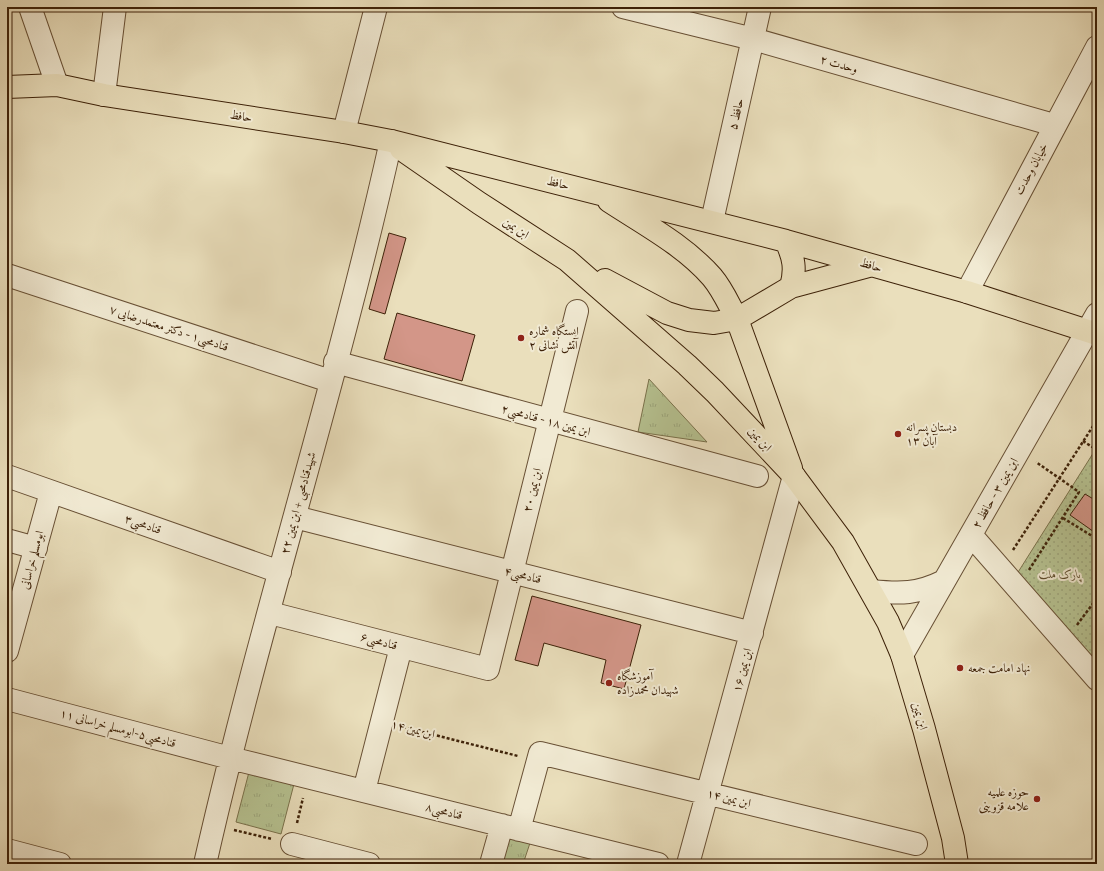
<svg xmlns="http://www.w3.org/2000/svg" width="1104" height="871" viewBox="0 0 1104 871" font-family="Vollkorn,Amiri,serif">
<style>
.grass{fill:url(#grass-tufts);stroke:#7a724c}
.park{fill:url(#park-dots);stroke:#7a724c}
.building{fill:#d39688;stroke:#3d2108}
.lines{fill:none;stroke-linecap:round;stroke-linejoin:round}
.minor-casing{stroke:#685035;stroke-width:24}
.major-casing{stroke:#3d2108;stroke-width:24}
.path{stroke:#3d2108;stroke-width:2.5;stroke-dasharray:3 2;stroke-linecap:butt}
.minor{stroke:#f1ead3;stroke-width:22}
.major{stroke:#eadfbc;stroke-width:22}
.poi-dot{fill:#8f2418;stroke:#f1ead3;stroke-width:1.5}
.labels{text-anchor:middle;stroke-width:4;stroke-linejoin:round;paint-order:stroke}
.street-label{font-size:12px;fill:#3d2108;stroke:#f1ead3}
.poi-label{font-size:12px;fill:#3d2108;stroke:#f1ead3;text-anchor:start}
.park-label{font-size:12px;font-style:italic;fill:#5b492a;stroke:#f1ead3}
</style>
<defs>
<pattern id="grass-tufts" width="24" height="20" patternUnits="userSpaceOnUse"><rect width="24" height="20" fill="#b6c291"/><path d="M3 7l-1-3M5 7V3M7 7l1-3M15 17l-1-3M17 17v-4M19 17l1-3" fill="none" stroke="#9da67c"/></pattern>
<pattern id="park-dots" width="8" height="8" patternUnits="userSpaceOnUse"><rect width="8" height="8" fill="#b6c291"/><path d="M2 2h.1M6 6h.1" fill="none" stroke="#9da67c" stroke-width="1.8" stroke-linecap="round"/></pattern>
</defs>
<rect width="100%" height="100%" fill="#eadfbc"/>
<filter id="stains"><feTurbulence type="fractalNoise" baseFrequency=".005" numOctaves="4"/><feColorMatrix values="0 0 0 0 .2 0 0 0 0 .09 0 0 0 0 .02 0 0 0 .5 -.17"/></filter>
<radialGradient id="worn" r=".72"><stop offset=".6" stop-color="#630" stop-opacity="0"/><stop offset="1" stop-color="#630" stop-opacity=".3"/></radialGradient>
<!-- grass -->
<path class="grass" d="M649 379 707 442 638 432Z
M249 772 294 784 281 834 236 822Z
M508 837 530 843 523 864H500Z"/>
<!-- park -->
<path class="park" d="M1097 447V671L1015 577Z"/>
<!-- building -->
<path class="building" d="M389 233 406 238 385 314 369 309Z
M397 313 475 335 462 381 384 359Z
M1085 494 1095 500 1097 496V534L1070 515Z
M532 596 641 625 624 689 601 683 606 660 544 643 538 666 515 660Z"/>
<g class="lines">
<defs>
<path id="minor" d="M30 7 57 85
M623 7 753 39 1054 125
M104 95 115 7
M344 132 376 7
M712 221 760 7
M7 275 330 381
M967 292 1097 47
M335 362 757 476
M7 476 280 572
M295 517 752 633
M971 535 1097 679
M7 540 36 548
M872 591C900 594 918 594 944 581
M270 613 488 669 577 311
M7 651 51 492
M902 655 1097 314
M7 699 230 758 658 864
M364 791 401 647
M519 830 540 753 916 844
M292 844 369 864
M7 850 60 864
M205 864C260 621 337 384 391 141
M491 864 502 825
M688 864 794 476"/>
<path id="major" d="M7 87 57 85 104 95 344 132 391 141 786 241 967 292 1097 334
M401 149 479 203 567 260 687 365 715 392 794 476 843 542 888 622 902 655 924 729 953 838 957 864
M609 201C644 224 684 245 712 277 723 290 729 305 737 319L791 468
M786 241C794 258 796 269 791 287
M605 280 667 313 689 320 714 323 737 319 791 287 869 266"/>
</defs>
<!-- minor casing -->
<use href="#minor" class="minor-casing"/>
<!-- major casing -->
<use href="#major" class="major-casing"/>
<!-- path -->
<path class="path" d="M1083 441 1097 450
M1063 518 1097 539
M1013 550 1097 420
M1029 570 1079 492 1036 462
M1077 625 1097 598
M403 727 518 756
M297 823 303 798
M234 830 272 839"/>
<!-- minor -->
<use href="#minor" class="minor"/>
<!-- major -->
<use href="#major" class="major"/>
</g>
<!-- markers -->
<g class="poi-dot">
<circle cx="521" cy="338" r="4"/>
<circle cx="898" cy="434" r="4"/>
<circle cx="960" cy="668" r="4"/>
<circle cx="609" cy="683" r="4"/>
<circle cx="1037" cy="799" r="4"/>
</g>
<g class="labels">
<!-- street labels -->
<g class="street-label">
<text transform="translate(839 64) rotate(16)" y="4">وحدت ۲</text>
<text transform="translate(736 114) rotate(-77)" y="4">حافظ ۵</text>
<text transform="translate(241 116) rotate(9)" y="4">حافظ</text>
<text transform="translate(1031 169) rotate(-62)" y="4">خیابان وحدت</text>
<text transform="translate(558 183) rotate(14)" y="4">حافظ</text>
<text transform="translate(516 228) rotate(33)" y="4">ابن یمین</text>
<text transform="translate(871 265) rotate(16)" y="4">حافظ</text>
<text transform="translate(169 328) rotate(18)" y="4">قنادمحبی۱ - دکتر معتمدرضایی ۷</text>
<text transform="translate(546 420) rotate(15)" y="4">ابن یمین ۱۸ - قنادمحبی۲</text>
<text transform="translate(760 439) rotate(47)" y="4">ابن یمین</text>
<text transform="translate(532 490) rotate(-76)" y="4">ابن یمین ۲۰</text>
<text transform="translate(995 493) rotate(-60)" y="4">ابن یمین ۳ - حافظ ۲</text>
<text transform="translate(298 503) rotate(-75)" y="4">شهیدقنادمحبی + ابن یمین ۲۲</text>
<text transform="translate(143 524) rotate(19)" y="4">قنادمحبی۳</text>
<text transform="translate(32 560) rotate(-75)" y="4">ابومسلم خراسانی</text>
<text transform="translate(523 575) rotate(14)" y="4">قنادمحبی۴</text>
<text transform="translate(379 641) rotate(15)" y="4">قنادمحبی۶</text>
<text transform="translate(742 670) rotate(-75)" y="4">ابن یمین ۱۶</text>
<text transform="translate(920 716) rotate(73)" y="4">ابن یمین</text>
<text transform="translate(118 728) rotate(15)" y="4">قنادمحبی۵-ابومسلم خراسانی ۱۱</text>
<text transform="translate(413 729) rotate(14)" y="4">ابن یمین ۱۴</text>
<text transform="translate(729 798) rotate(14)" y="4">ابن یمین ۱۴</text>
<text transform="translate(444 811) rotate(14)" y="4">قنادمحبی۸</text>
</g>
<!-- poi labels -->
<g class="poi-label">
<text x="529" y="335">ایستگاه شماره<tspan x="529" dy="14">۲ آتش نشانی</tspan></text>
<text x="906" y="431">دبستان پسرانه<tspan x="906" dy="14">۱۳ آبان</tspan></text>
<text x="968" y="672">نهاد امامت جمعه</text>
<text x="617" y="680">آموزشگاه<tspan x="617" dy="14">شهیدان محمدزاده</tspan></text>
<text x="1029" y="796" text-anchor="end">حوزه علمیه<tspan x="1029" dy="14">علامه قزوینی</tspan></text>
</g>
<!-- park labels -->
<g class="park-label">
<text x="1060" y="578">پارک ملت</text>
</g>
</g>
<!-- margin -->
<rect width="1104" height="871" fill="none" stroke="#eadfbc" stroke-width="24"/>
<rect x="8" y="8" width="1088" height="855" fill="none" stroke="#3d2108" stroke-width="2"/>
<rect x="12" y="12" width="1080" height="847" fill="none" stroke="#3d2108"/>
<rect width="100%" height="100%" filter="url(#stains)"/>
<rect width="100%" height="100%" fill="url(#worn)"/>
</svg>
